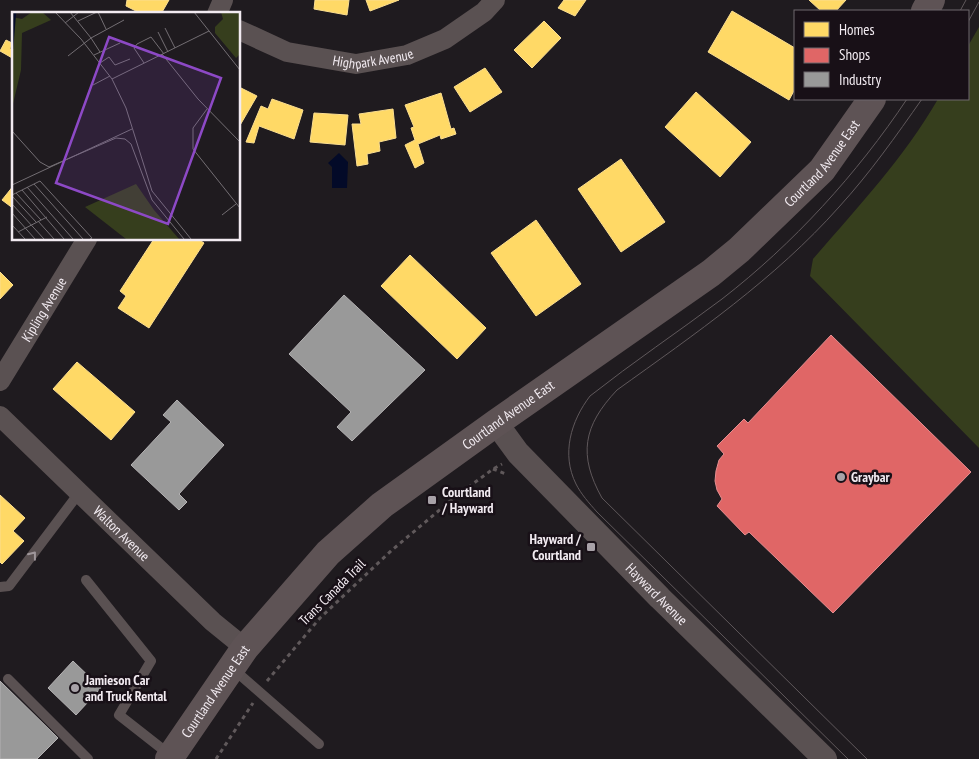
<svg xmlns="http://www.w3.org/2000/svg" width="979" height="759" viewBox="0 0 979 759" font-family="'PT Sans Narrow',sans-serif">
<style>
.green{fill:#363e1d}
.water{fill:#030a28}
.homes{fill:#ffd966;stroke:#fbde90}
.shops{fill:#e06666;stroke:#e58e90}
.industry{fill:#999;stroke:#b4b2b3}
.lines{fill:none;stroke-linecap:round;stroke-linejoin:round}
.path{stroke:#60595b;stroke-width:3;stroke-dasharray:4 4;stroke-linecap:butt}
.service{stroke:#5a5152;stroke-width:10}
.minor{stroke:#5a5152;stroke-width:20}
.tertiary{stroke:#5a5152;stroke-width:24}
.secondary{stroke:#5e5355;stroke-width:28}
.tram{stroke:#5f585b;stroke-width:1}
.oneway{stroke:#9e969a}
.poi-dot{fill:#a8a2a8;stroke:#181017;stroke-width:2}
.labels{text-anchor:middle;stroke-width:5;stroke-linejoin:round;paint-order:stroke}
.street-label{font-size:14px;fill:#f2ebf1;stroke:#181017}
.poi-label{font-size:14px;font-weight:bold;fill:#f2ebf1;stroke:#181017;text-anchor:start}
.inset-river{fill:none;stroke:#030a28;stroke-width:2.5}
.inset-road{fill:none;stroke:#736e73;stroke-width:1}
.view{fill:#8d49c6;fill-opacity:0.15;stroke:#8d49c6;stroke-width:2.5}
.inset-edge{fill:none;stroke:#f2ebf1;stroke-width:2.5}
</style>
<rect width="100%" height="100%" fill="#1f1b1f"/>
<!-- green -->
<path class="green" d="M979 27V448L810 276 813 259C857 208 904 158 938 99H968V46Z"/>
<!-- water -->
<path class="water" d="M339 153 348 162 347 188H332V167L328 163Z"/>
<!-- homes -->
<path class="homes" d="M127 0H169L161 14H142L126 6Z
M315 0H349L347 15 314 9Z
M366 0H399L370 11Z
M564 0H586L575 16 558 8Z
M809 0H846L836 11H821Z
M732 11 795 48V89L789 100 708 52Z
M544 21 561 38 532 68 514 50Z
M6 40 14 44V59L0 51Z
M485 68 502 92 470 112 454 87Z
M239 87 257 96 239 127Z
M696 92 751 142 720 177 665 127Z
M441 93 451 129 454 128 456 134 441 139 440 135 418 144 424 163 415 168 405 145 415 140 411 128 414 127 405 105Z
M272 99 303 110 294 139 259 126 254 143 246 142 261 106 268 109Z
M393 109 396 138 379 142 380 151 367 154 368 164 357 166 352 124H361L359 114Z
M314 113 348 115 345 145 310 142Z
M621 159 665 222 621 252 578 189Z
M14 185V209L2 200Z
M536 220 581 284 536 316 491 253Z
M154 239H198L204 243 149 328 118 308 126 296 120 291Z
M410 255 486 328 457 359 381 286Z
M0 272 13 285 0 299Z
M77 362 135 412 111 440 53 389Z
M0 495 25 518 13 531 24 541 2 564 0 562Z"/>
<!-- shops -->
<path class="shops" d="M831 335 971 472 833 613 749 532 745 535 717 506 722 499 717 490 715 481 716 471 719 460 724 454 717 446 744 419 748 423Z"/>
<!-- industry -->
<path class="industry" d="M344 295 425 370 352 441 337 427 351 412 289 354Z
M177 400 224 445 179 494 187 502 179 510 131 465 171 422 163 415Z
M73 661 101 688 76 715 48 688Z
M0 681 58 738 37 759H0Z"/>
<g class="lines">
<!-- path -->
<path class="path" d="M493 469 506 474
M267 681 320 618 392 550 455 497 493 469 502 464
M216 759 253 703"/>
<!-- service -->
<path class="service" d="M86 580 151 661 119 715 170 755
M0 587 9 586 79 493
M232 668 319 744
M8 679 88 759"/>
<!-- minor -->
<g class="minor">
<path d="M217 14 223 0"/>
<path id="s1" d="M239 30 287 52 356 64 407 55 445 39 484 12 495 0"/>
<path id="s2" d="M0 381 87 239"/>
<path id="s3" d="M0 416 213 622 245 648"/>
</g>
<!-- tertiary -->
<path class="tertiary" id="s4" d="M496 423 518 453 660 598 825 759"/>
<!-- secondary -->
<g class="secondary">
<path d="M925 11 931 0"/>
<path id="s5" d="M169 759 245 648 328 553 382 505 496 423 711 273 739 250 822 170 872 99"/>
</g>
<!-- tram -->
<path class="tram" d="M960 11 966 0
M968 22 979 2
M848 759 597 512C589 503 581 494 576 484 561 454 571 421 590 396 633 362 678 332 722 299 793 244 857 174 907 99
M867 759 602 498C578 455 583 426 617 390 695 334 775 279 839 207 870 173 896 136 922 99"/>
</g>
<!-- one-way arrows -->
<defs><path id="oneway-chevron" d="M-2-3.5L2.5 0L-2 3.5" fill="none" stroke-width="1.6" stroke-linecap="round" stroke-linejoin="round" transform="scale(1.25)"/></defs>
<use class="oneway" href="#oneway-chevron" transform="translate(33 555) rotate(-52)"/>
<!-- markers -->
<g class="poi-dot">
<circle cx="841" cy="477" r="5"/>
<rect x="427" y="495" width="10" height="10" rx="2.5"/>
<rect x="586" y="542" width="10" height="10" rx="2.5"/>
<circle cx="75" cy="688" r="5"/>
</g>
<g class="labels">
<!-- street labels -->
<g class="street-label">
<text dy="5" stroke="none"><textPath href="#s1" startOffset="140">Highpark Avenue</textPath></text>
<text dy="5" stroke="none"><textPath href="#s5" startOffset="892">Courtland Avenue East</textPath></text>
<text dy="5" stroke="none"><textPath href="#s2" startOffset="84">Kipling Avenue</textPath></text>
<text dy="5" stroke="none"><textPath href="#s5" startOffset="488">Courtland Avenue East</textPath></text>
<text dy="5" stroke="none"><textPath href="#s3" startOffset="169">Walton Avenue</textPath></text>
<text transform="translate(332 592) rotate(-45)" y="5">Trans Canada Trail</text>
<text dy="5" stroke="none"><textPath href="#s4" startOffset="235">Hayward Avenue</textPath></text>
<text dy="5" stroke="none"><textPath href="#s5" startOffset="82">Courtland Avenue East</textPath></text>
</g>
<!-- poi labels -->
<g class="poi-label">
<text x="851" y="482">Graybar</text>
<text x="442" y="497">Courtland<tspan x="442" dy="16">/ Hayward</tspan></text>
<text x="581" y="544" text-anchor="end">Hayward /<tspan x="581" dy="16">Courtland</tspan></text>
<text x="85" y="685">Jamieson Car<tspan x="85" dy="16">and Truck Rental</tspan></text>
</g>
</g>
<!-- overview -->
<g transform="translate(12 12)">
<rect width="228" height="228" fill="#1f1b1f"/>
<path d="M20 0H30L39 8 10 21 9 58 0 96V5L10 7ZM209 0H227V43L224 46 203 21V15L211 7ZM124 172 142 198 167 227H114L73 195Z" fill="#363e1d"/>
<path class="inset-river" d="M0 37 3 0"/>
<path class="inset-road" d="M43 0 69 27 100 67 114 96 140 179 179 227M58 0 79 26 112 8M86 0 94 17M182 0 228 58M66 9 85 0M53 11 67 0M153 16 163 36M146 20 156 40M150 42 186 87 228 130M82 43 108 31M56 44 79 26 88 40M88 51 97 45 103 53 118 47M132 51 122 36 125 32 139 25 152 42M100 67 197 19M81 73 98 64M195 97 181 116V137L228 196M0 119 28 150 37 155 104 126 113 127 119 132 140 188 172 227M22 172 71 227M0 173 120 117M15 175 61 227M10 178 52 227M4 181 29 208M0 183 28 169 80 226 78 227M0 184 24 210M0 192 32 227M0 201 23 227M210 203 224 192M26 209 42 227M0 213 13 227M6 220 35 205"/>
<path class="view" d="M97 25 209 66 156 212 44 171Z"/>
<rect width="228" height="228" class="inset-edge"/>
</g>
<!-- legend -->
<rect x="794" y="10" width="175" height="90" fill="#181017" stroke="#6f686e"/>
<rect x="804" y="22" width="25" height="15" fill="#ffd966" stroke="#6f686e"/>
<text x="839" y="35" font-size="15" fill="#f2ebf1">Homes</text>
<rect x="804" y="48" width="25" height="15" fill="#e06666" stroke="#6f686e"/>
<text x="839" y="60" font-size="15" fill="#f2ebf1">Shops</text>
<rect x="804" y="72" width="25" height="15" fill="#999999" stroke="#6f686e"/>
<text x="839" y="85" font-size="15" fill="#f2ebf1">Industry</text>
</svg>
